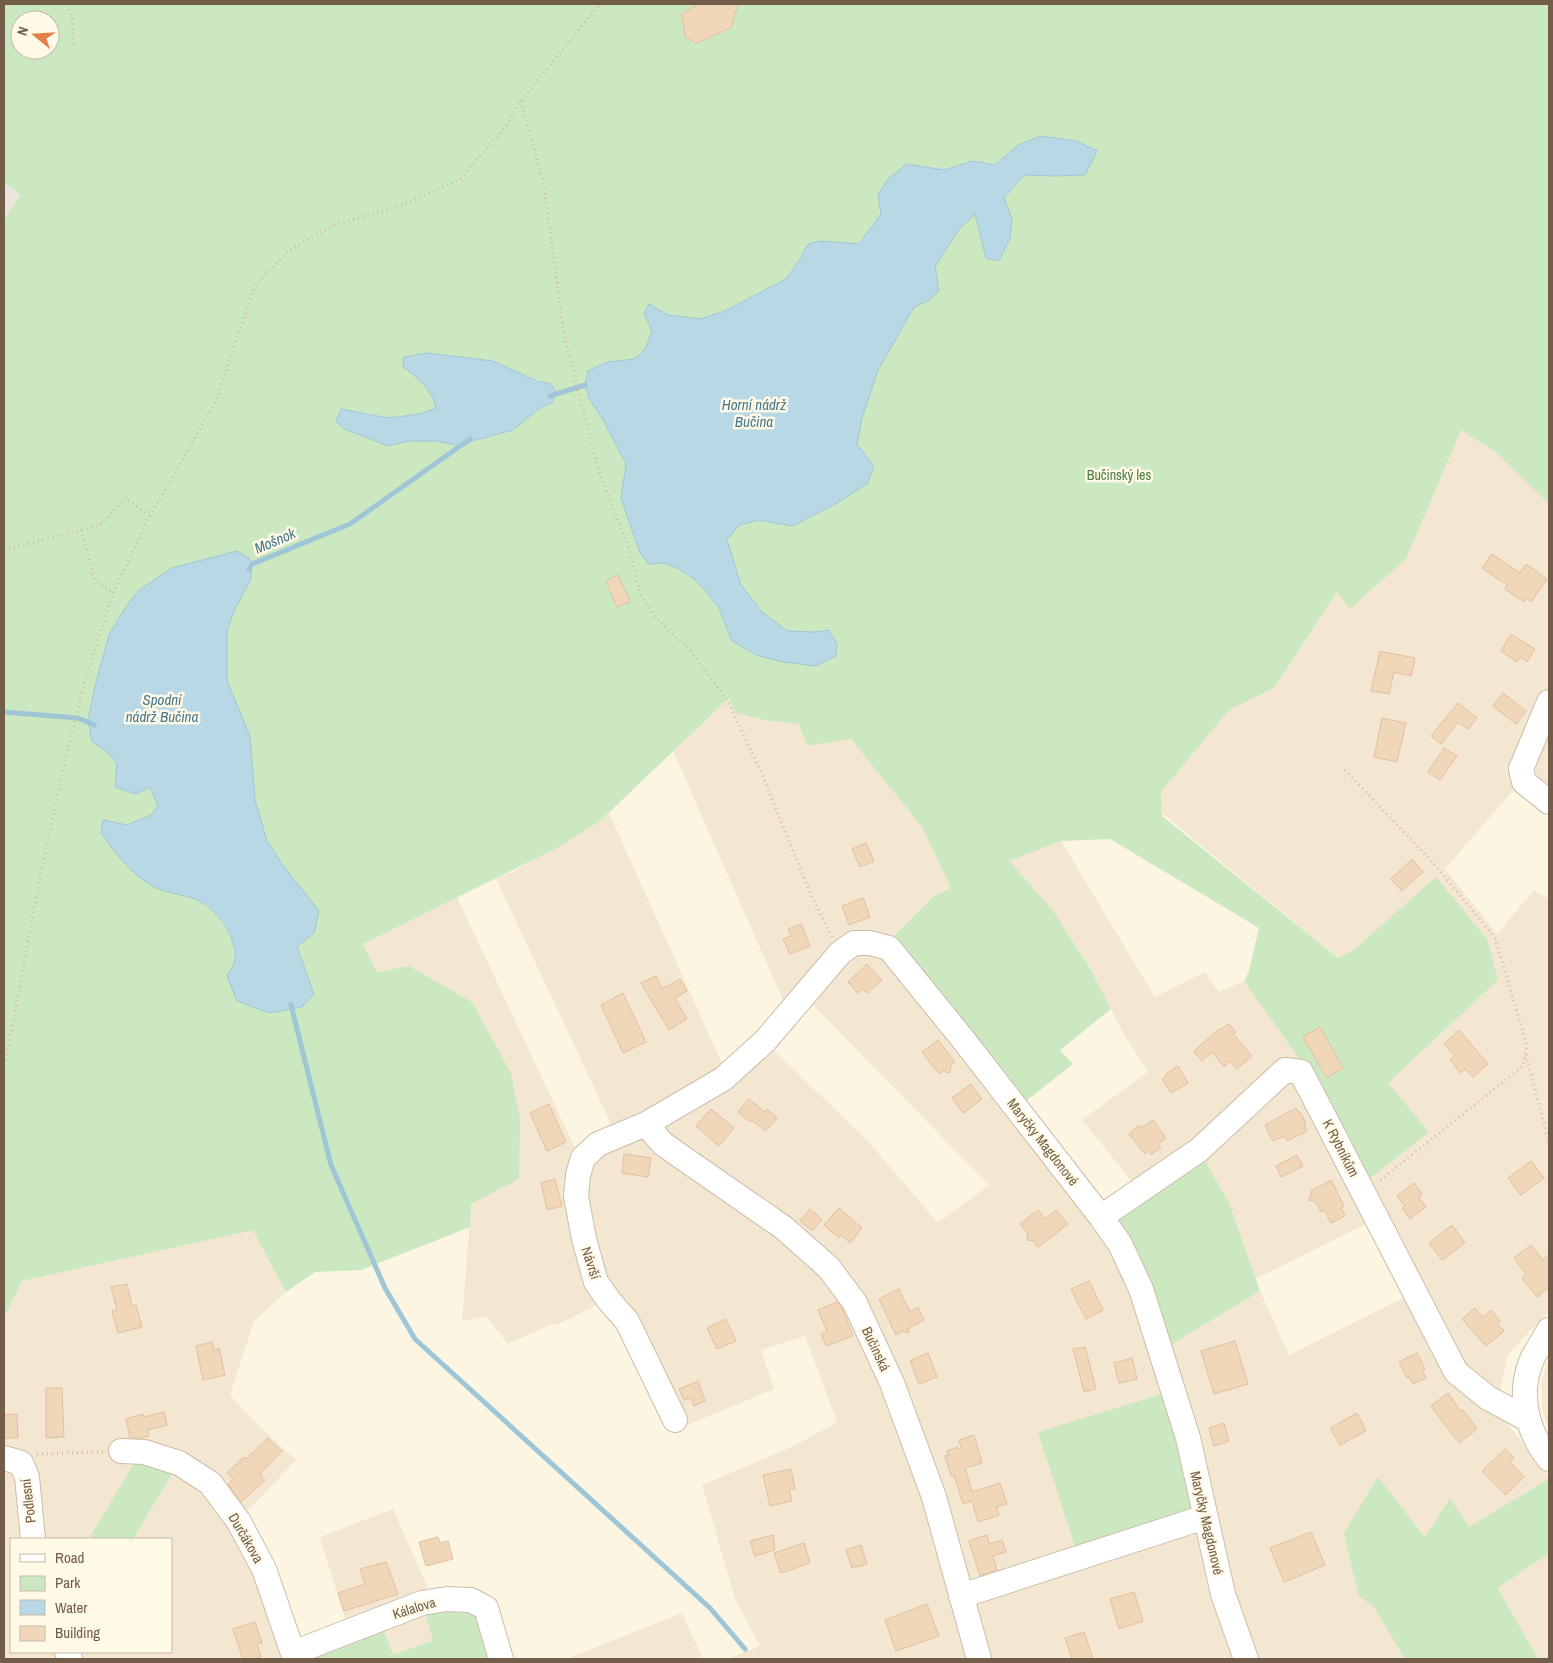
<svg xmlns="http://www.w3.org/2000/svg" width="1553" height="1663" viewBox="0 0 1553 1663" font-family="'Archivo Narrow',sans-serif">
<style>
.residential{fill:#f3e7d1;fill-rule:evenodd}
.industrial{fill:#eae5dd}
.green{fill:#cce8c1;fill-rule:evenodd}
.water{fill:#b7d8e4;stroke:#9ec6d6}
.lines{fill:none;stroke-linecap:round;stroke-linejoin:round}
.stream{stroke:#9ec6d6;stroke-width:5}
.building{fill:#f0d7ba;stroke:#e2bf9b}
.minor-casing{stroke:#ccbda9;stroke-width:26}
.path{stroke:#d5ba9e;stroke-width:3;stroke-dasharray:1 4;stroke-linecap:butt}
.minor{stroke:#fff;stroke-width:24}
.labels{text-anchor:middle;stroke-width:5;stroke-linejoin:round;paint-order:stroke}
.park-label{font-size:14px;fill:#4e7d44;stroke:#fff9e8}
.street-label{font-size:14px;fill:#725d49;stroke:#fff9e8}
.water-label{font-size:15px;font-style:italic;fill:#47788c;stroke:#fff9e8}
</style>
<rect width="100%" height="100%" fill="#fbf5e2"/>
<!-- residential -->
<path class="residential" d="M1461 430 1497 453 1549 504V810L1516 787 1445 869 1497 934 1534 890 1549 899V1311L1508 1354 1498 1398 1507 1423 1549 1477V1479L1469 1528 1450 1498 1425 1537 1378 1478 1358 1594 1375 1609 1405 1659H727L760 1646 735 1599 702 1485 794 1446 837 1422 805 1336 761 1350 774 1389 675 1430 604 1301 557 1325 552 1324 508 1344 486 1316 462 1321 471 1204 409 966 377 972 363 944 457 897 575 1148 614 1130 496 879 514 871 600 821 609 813 725 1070 787 1009 673 751 729 698 735 713 764 720 799 724 807 746 851 739 922 827 952 888 933 897 888 942 1100 1207 1134 1184 1082 1120 1148 1072 1122 1031 1091 970 1052 909 1008 861 1061 841 1155 997 1205 972 1219 992 1244 981 1295 1053 1301 1066 1388 1083 1498 980 1355 949 1338 958 1162 813 1161 792 1229 710 1274 688 1338 591 1350 609 1406 559ZM809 1001 989 1185 938 1223 867 1140 768 1045ZM1201 1154 1232 1210 1256 1279 1372 1221 1409 1295 1289 1355 1260 1291 1164 1349Z
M254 1229 286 1292 254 1321 230 1395 261 1428 296 1460 243 1516 295 1644 347 1625 320 1537 393 1509 431 1595 434 1639 393 1655 283 1659H4V1318L22 1281ZM176 1469 133 1539H171V1652H11V1539H92L90 1537Z
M1549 1358V1430L1542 1409V1380Z
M1549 1553V1659H1538L1498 1587Z
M682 1613 703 1659H566Z"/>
<!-- industrial -->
<path class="industrial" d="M4 182 20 194 4 220Z"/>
<!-- green -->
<path class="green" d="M4 4H1549V504L1497 453 1461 430 1406 559 1350 609 1337 592 1274 688 1229 710 1161 792 1162 816 1338 958 1355 949 1436 877 1487 939 1498 980 1388 1083 1429 1132 1366 1182 1295 1053 1244 981 1249 971 1259 928 1110 839 1061 841 1009 861 1052 909 1091 970 1111 1009 1060 1050 1073 1064 1021 1105 891 939 933 897 951 888 922 827 851 739 807 746 799 724 764 720 735 713 729 698 600 821 557 848 363 944 377 972 409 966 472 1002 511 1073 520 1118 519 1179 471 1204 470 1227 361 1270 315 1272 286 1292 253 1230 22 1281 4 1318V220L20 195 4 182ZM20 20H50V50H20ZM1018 145 1084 175 1053 176 1024 175 1004 198 1012 219 986 258 975 213 959 229 935 267 929 300 914 307 878 370 862 418 857 444 874 465 793 526 759 520 739 525 727 540 741 585 762 612 786 631 814 632 829 630 759 656 732 641 718 606 696 580 679 569 664 563H648L621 498 626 464 602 418 624 360 635 359 645 349 652 331 644 314 700 319 725 311 786 279 800 259 808 244 821 241 859 244 881 214 878 195 907 164 944 170 973 161 995 165ZM427 353 458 358 551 384 553 402 537 410 513 430 457 445 435 441H409L388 446 364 412 388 418 420 414 436 408 434 399 420 379ZM237 551 235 609 227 630V681L250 736 255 800 267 841 284 867 314 933 297 947 314 994 302 1007 269 1013 227 976 234 963 233 940 220 919 211 909 196 899 155 887 104 821 127 825 152 815 158 806 150 787H116L117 764 108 753 92 741 88 720 95 686 109 635 211 558Z
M1199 1150 1230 1205 1260 1291 1164 1349 1107 1217Z
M1165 1393 1180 1443 1193 1516 1077 1553 1038 1432Z
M137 1458 176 1468 133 1539H92L90 1537Z
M1378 1477 1425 1537 1450 1498 1469 1527 1549 1479V1553L1498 1588 1538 1659H1405L1375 1609 1358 1594 1344 1533Z
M470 1604 479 1618 492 1659H307L382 1625 393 1655 433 1640 424 1609Z"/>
<!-- water -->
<path class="water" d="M1041 136 1076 141 1097 151 1085 175 1053 176 1024 175 1004 198 1012 219 1010 238 999 261 986 258 975 214 959 229 935 267 939 291 929 300 914 307 878 370 862 418 857 444 874 466 867 484 835 504 793 526 759 520 739 525 727 540 741 585 762 612 787 631 814 632 829 630 837 644 836 656 816 666 783 662 759 656 732 641 718 606 696 580 679 569 664 563 648 564 639 550 621 498 626 464 602 418 589 398 585 385 588 371 608 362 635 359 645 349 652 331 644 313 649 304 668 315 700 319 725 311 786 279 800 259 808 244 821 241 859 244 881 214 878 195 888 179 907 164 944 170 973 161 995 165 1018 145Z
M427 353 493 361 537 381 551 384 556 392 553 402 537 410 513 430 457 445 435 441H409L388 446 345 429 336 422 341 409 389 418 420 414 436 408C432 389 417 377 403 367L404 357Z
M237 551 249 558 252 564 251 579 235 609 227 630V681L250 736 255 800 267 841 284 867 319 911 314 933 297 947 314 994 302 1007 269 1013 237 1001 227 976C229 972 233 967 234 963 240 939 216 907 195 899 182 894 166 893 154 887 130 873 117 855 101 833L103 820 127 825 151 815 158 806 150 787 136 794 115 787 117 764 108 753 92 741 88 720 95 686 109 635 126 607 138 591 172 568Z"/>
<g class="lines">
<!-- stream -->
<path class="stream" d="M550 396 585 385
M249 569 252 564 350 524 470 439
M4 712 78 718 94 725
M291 1005 331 1165 385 1288 415 1339 710 1608 745 1649"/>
</g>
<!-- building -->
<path class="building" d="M698 4H738L731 28 696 43 685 37 682 14Z
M1492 554 1520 573 1526 564 1547 579 1531 602 1526 598 1524 602 1505 589 1507 585 1482 568Z
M618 575 630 602 617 607 606 581Z
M1511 634 1535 649 1527 662 1520 657 1517 662 1501 651Z
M1380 651 1415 658 1411 676 1394 672 1389 694 1371 691Z
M1503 693 1526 711 1516 724 1493 706Z
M1458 703 1477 718 1468 729 1458 722 1441 744 1431 736Z
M1382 718 1406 723 1397 762 1374 757Z
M1444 748 1457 756 1440 780 1428 772Z
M866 843 874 861 860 867 852 849Z
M1412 859 1423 872 1402 891 1391 879Z
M863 898 870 917 849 925 842 906Z
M801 924 810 946 790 954 783 939 791 936 788 929Z
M867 964 882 980 867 993 862 989 858 993 848 982Z
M656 976 662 989 680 979 687 991 675 998 687 1019 669 1030 641 983Z
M623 993 646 1042 623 1053 601 1005Z
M1229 1024 1236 1032 1233 1034 1252 1056 1237 1069 1230 1061 1224 1067 1212 1052 1202 1061 1194 1051 1219 1029 1220 1030Z
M1320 1027 1343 1068 1327 1078 1303 1037Z
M1459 1030 1488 1064 1473 1077 1465 1069 1461 1073 1450 1060 1455 1056 1444 1044Z
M938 1040 955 1062 951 1065 950 1073 943 1071 939 1074 922 1052Z
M1178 1066 1188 1083 1171 1093 1162 1079 1167 1076 1166 1074Z
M971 1084 982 1099 963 1113 952 1098Z
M749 1099 765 1112 767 1109 777 1118 766 1131 751 1120 750 1122 738 1112Z
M549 1104 566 1142 547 1151 530 1113Z
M1296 1108 1298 1112H1300L1306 1123 1304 1124 1307 1131 1287 1141 1284 1136 1273 1141 1265 1125Z
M711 1109 734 1128 719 1146 696 1126Z
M1153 1120 1166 1138 1158 1144 1161 1147 1151 1155 1148 1151 1145 1154 1129 1134 1139 1125 1142 1128Z
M624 1154 651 1158 648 1177 622 1173Z
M1297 1155 1303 1166 1281 1177 1276 1166Z
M1531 1161 1544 1178 1521 1195 1508 1178Z
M555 1179 562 1206 547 1210 541 1183Z
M1331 1180 1344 1206 1341 1208 1345 1216 1331 1223 1324 1210 1321 1212 1316 1202 1309 1200 1312 1190Z
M1414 1183 1422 1194 1418 1197 1426 1207 1410 1219 1402 1208 1405 1206 1397 1196Z
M839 1208 862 1228 850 1243 841 1235 839 1238 824 1225Z
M810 1209 822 1219 812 1231 800 1221Z
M1038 1210 1045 1219 1056 1210 1068 1224 1038 1247 1033 1241 1027 1240 1028 1234 1020 1224Z
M1452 1225 1465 1243 1442 1260 1429 1243Z
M1531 1245 1543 1260 1549 1255V1287L1537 1297 1522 1278 1526 1274 1514 1258Z
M1089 1281 1103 1310 1086 1319 1071 1289Z
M127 1284 132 1306 136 1305 142 1327 118 1333 112 1311 117 1310 111 1287Z
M899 1289 910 1312 918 1307 924 1320 909 1328 908 1333 902 1331 896 1335 879 1299Z
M837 1302 842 1308 853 1336 826 1346 821 1334 827 1331 818 1310Z
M1475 1308 1483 1317 1491 1310 1500 1321 1497 1323 1504 1331 1486 1346 1462 1319Z
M726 1319 736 1341 717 1349 707 1328Z
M1235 1341 1248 1384 1214 1394 1201 1351Z
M212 1342 214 1350 219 1348 225 1375 203 1380 196 1346Z
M1085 1347 1096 1389 1084 1392 1073 1349Z
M928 1353 937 1377 919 1384 910 1361Z
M1417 1353 1425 1369 1422 1370 1426 1378 1413 1384 1409 1377 1407 1378 1399 1362Z
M1132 1358 1137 1379 1119 1383 1114 1363Z
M698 1381 705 1401 694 1406 691 1398 684 1400 679 1389Z
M46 1388H62L64 1437 46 1438Z
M1448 1393 1461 1412 1463 1410 1477 1429 1459 1443 1431 1406Z
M164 1412 167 1425 147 1430 149 1436 140 1438H130L126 1419 143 1414 144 1417Z
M1357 1413 1366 1431 1340 1445 1330 1428Z
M17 1414 18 1438H4V1415Z
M1224 1423 1229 1441 1214 1446 1209 1428Z
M974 1435 982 1463 965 1468 972 1492 1000 1483 1007 1504 996 1507 999 1515 978 1522 972 1501 963 1504 954 1475 951 1476 945 1456 948 1455 947 1451 958 1447V1449L961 1448 959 1440Z
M268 1438 282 1451 260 1474 265 1480 241 1502 228 1484 233 1479 227 1473 244 1457 246 1459Z
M1505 1449 1514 1458 1510 1462 1524 1477 1506 1495 1482 1471Z
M791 1469 795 1489 789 1490 792 1501 770 1506 763 1475Z
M1311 1532 1325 1565 1284 1582 1270 1548Z
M773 1535 775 1550 755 1556 750 1541Z
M987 1535 989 1544 1002 1540 1006 1552 993 1556 997 1570 980 1576 969 1541Z
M438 1537 440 1543 448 1541 453 1559 426 1566 419 1542Z
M804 1543 810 1563 781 1573 774 1553Z
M861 1545 867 1564 852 1568 846 1550Z
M386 1562 398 1594 344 1611 338 1593 365 1584 360 1569Z
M1134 1592 1143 1621 1119 1629 1110 1599Z
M927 1604 939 1636 896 1651 885 1620Z
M255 1622 262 1643 257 1644 261 1657 254 1659H243L233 1629Z
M1084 1632 1093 1659H1072L1065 1638Z"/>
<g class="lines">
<defs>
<path id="minor" d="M1549 702 1521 769 1524 782 1549 802
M646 1124 663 1144 784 1228 829 1268 855 1303 892 1383 934 1497 979 1659
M1101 1217 1199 1150 1285 1070 1301 1072 1456 1372 1488 1398 1527 1419
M1549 1330C1544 1339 1538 1348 1533 1357 1517 1392 1526 1430 1549 1459
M675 1420 627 1321 610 1302 596 1282 584 1239 576 1196 578 1175 583 1158 598 1144 646 1124 723 1079 765 1041 840 953 854 943H870L889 948 962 1038 1101 1217 1120 1244 1141 1289 1188 1438 1223 1594 1246 1659
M121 1451 144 1452 179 1463 210 1483 239 1522 264 1569 295 1659
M4 1458 21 1463 27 1477 33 1539
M961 1596 1205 1517
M67 1652 70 1659
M293 1653 422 1603 447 1599 471 1600 486 1608 501 1659"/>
</defs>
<!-- minor casing -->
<use href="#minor" class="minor-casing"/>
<!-- path -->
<path class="path" d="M68 4 72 18 74 47
M521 101 544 185 564 336 599 472 630 551 640 593 656 618 691 651 727 700 761 772 811 895 832 937
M81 530 95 580 113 593
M4 550 100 525 126 498 150 516
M1345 770 1436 866 1495 938 1527 1045 1523 1066 1378 1182
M1526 1055 1549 1144
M4 1070 43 862 68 748 86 677 113 593 150 516 216 401 255 286 287 252 315 235 338 224 403 205 460 179 505 127 521 101 600 4
M37 1454 103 1452"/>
<!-- minor -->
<use href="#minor" class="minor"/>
</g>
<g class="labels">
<!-- park labels -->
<g class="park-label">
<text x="1119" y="480">Bučinský les</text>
</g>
<!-- street labels -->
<g class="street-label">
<text transform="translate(1043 1142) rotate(52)" y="5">Maryčky Magdonové</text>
<text transform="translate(1341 1148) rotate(63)" y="5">K Rybníkům</text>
<text transform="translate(591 1263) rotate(72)" y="5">Návrší</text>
<text transform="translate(876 1349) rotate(65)" y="5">Bučinská</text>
<text transform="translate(28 1501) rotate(-97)" y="5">Podlesní</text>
<text transform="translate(1207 1523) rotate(77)" y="5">Maryčky Magdonové</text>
<text transform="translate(246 1538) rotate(60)" y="5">Durčákova</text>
<text transform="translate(414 1608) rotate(-17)" y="5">Kálalova</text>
</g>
<!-- water labels -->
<g class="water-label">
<text x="754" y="410">Horní nádrž<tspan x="754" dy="17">Bučina</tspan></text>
<text transform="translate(275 541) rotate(-23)" y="5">Mošnok</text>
<text x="162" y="705">Spodní<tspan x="162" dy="17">nádrž Bučina</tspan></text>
</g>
</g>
<!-- border -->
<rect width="1553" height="1663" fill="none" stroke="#725d49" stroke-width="10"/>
<!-- legend -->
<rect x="10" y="1538" width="162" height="115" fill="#fff9e8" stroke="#c7bba8"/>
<rect x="20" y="1554" width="25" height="8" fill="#ffffff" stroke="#c7bba8"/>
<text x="55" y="1563" font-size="15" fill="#725d49">Road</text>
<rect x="20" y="1576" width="25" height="15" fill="#cce8c1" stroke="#c7bba8"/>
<text x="55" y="1588" font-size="15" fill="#725d49">Park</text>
<rect x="20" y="1600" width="25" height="15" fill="#b7d8e4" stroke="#c7bba8"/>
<text x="55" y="1613" font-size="15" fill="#725d49">Water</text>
<rect x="20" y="1626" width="25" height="15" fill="#f0d7ba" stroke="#c7bba8"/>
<text x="55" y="1638" font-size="15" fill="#725d49">Building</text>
<!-- north arrow -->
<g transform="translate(35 35) rotate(288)"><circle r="24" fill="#fff9e8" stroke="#c7bba8"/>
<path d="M0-4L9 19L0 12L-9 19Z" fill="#e37f4a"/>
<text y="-8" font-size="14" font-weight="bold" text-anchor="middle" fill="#725d49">N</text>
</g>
</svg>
